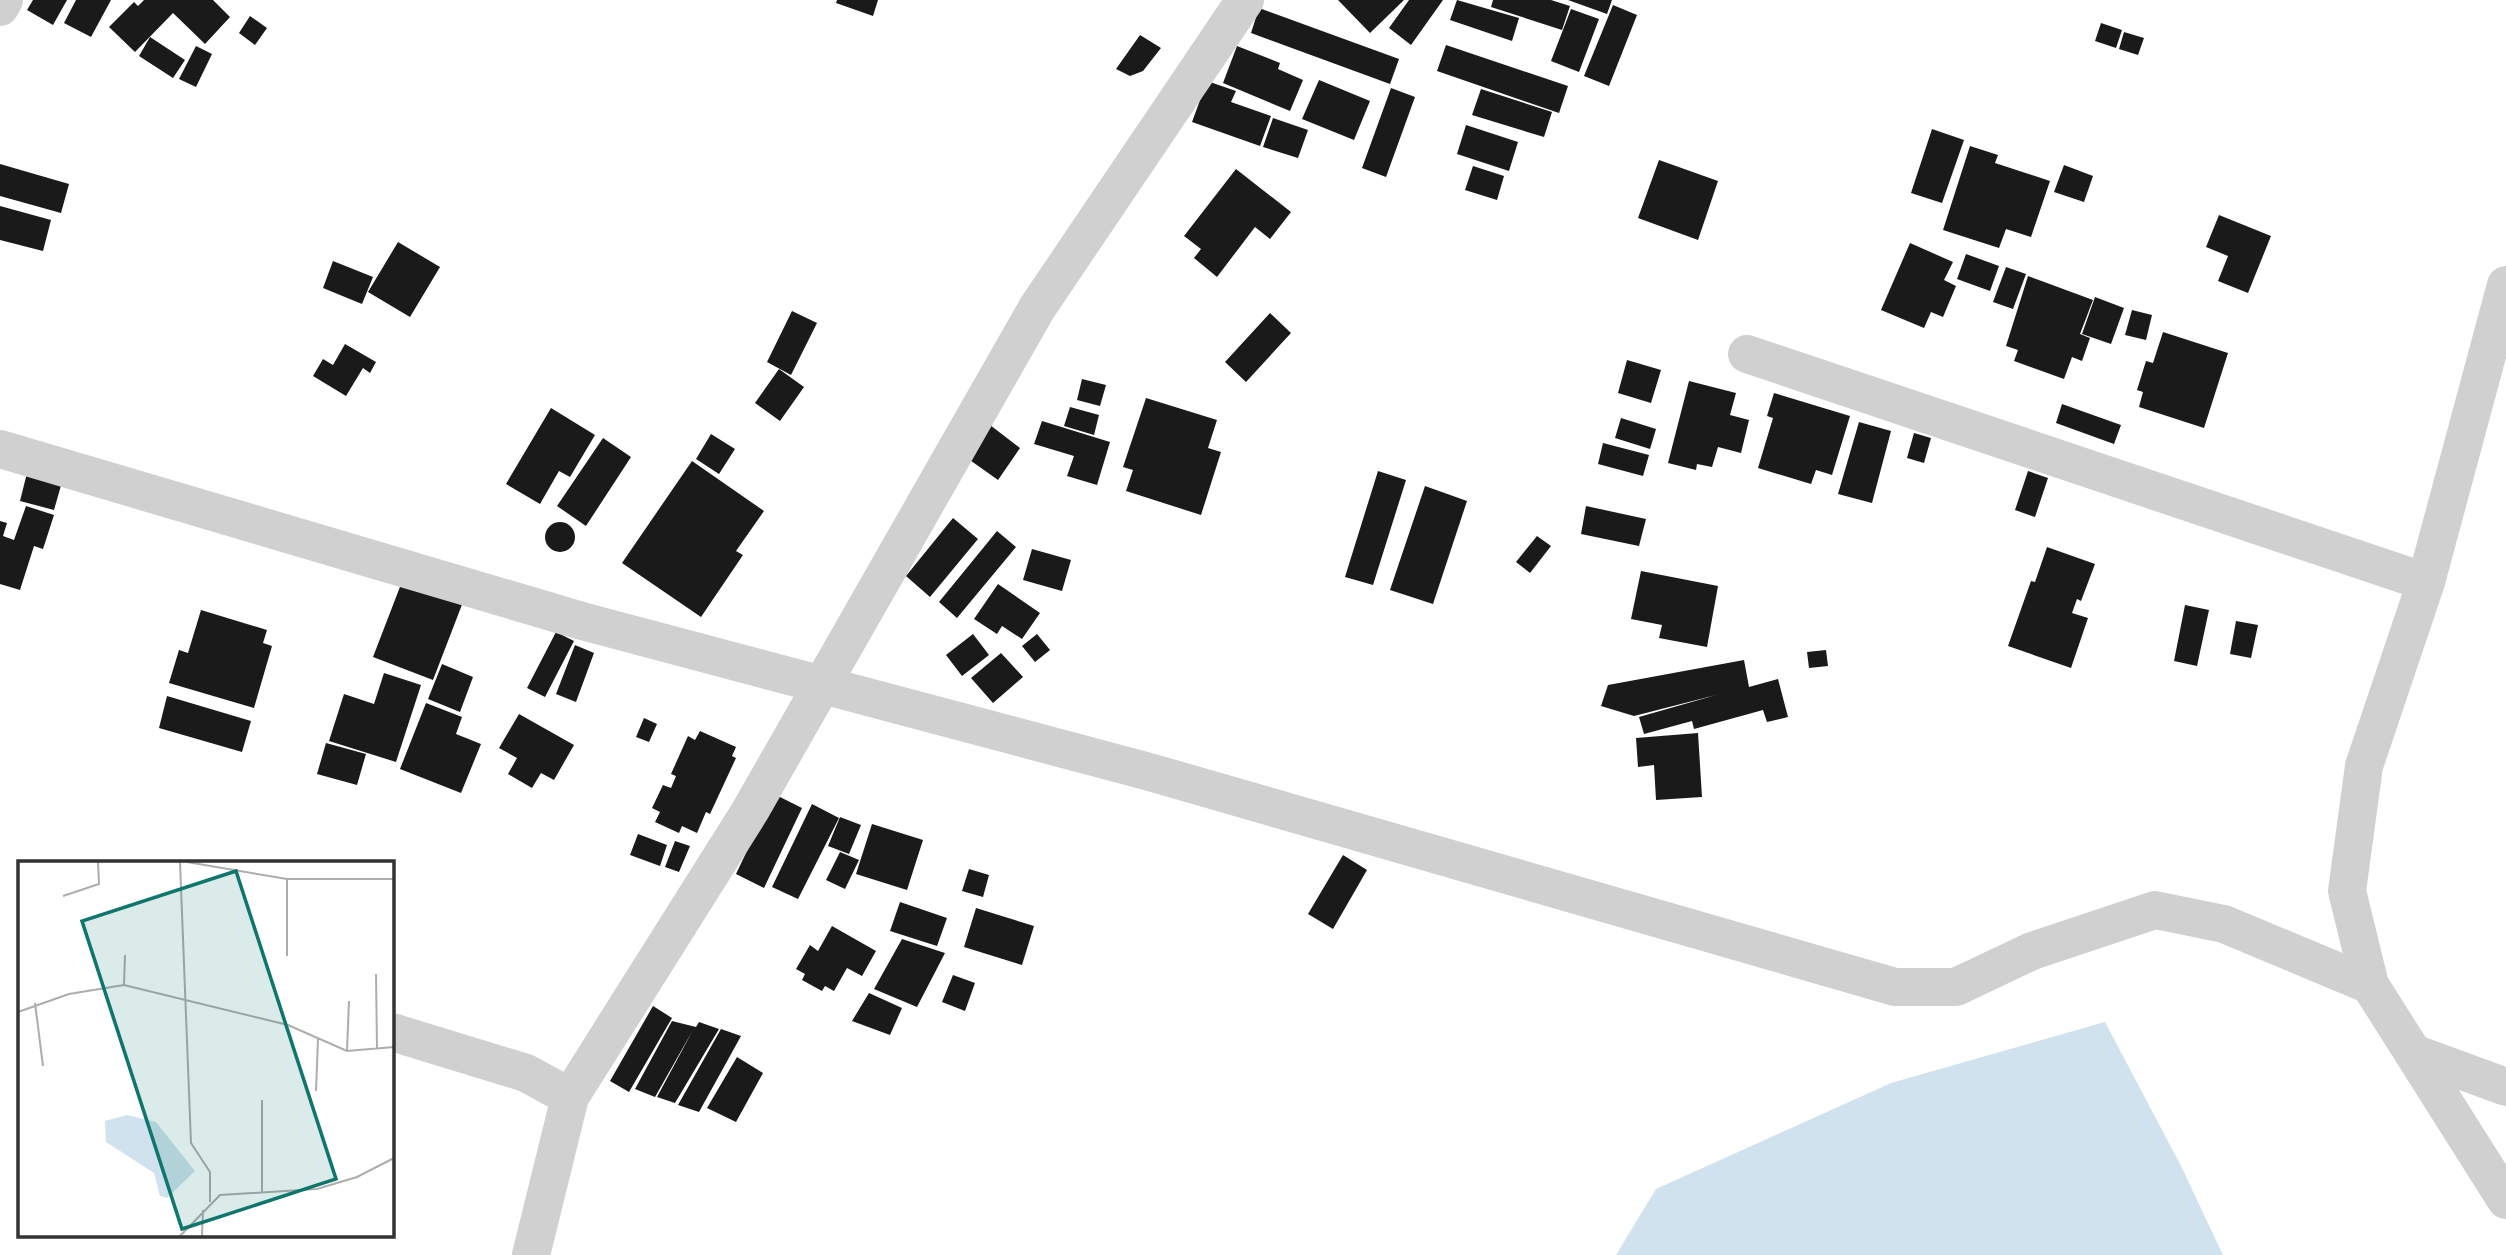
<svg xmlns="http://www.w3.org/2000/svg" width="2506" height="1255" viewBox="0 0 2506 1255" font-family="'Alegreya Sans',sans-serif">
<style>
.water{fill:#cfe2ee}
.building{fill:#1a1a1a}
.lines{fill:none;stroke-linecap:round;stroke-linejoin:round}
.minor{stroke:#d0d0d0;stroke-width:38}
.inset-road{fill:none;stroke:#adadad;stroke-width:2}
.view{fill:#0f766e;fill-opacity:0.15;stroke:#0f766e;stroke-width:3.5}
.inset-edge{fill:none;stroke:#333;stroke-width:3.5}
</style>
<rect width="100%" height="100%" fill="#fff"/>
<!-- water -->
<path class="water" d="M2105 1022 2181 1166 2223 1255H1616L1656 1189 1891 1083Z"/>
<!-- building -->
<path class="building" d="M33 0H67L53 25 27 10Z
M76 0H111L91 37 64 23Z
M144 0H213L230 17 205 44 173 13 135 52 109 27 134 2 138 6Z
M837 0H878L873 16 836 3Z
M1338 0H1404L1370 33Z
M1409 0H1443L1411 45 1389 28Z
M1457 0 1519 18 1512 41 1450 20Z
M1493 0H1551L1570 6 1562 30 1491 7Z
M1568 0H1612L1607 14Z
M1613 5 1637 15 1609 86 1584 76Z
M1259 8 1399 59 1390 84 1251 33Z
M1571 9 1599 19 1579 72 1551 61Z
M250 16 267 28 255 45 239 33Z
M2101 23 2122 30 2116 48 2095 41Z
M2124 32 2144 38 2138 55 2119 49Z
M1140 35 1161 48 1143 71 1130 76 1116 69Z
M150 37 185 60 173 78 139 56Z
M1446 45 1568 86 1559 113 1437 71Z
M196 46 212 54 196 87 179 79Z
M1237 46 1280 63 1278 69 1303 80 1290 111 1223 83Z
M1319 80 1370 101 1354 140 1302 119Z
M1207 81 1236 91 1231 102 1271 116 1260 146 1192 122Z
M1391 88 1415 97 1386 177 1362 168Z
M1481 89 1552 112 1544 137 1472 115Z
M1273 118 1308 130 1298 158 1263 147Z
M1466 125 1518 142 1509 171 1457 154Z
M1932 129 1964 140 1942 203 1911 193Z
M1970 146 1998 155 1995 163 2050 181 2031 237 2006 229 1999 248 1943 230Z
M1659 160 1718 181 1698 240 1638 218Z
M0 164 69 184 61 213 0 196Z
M2064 165 2093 176 2084 202 2054 192Z
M1473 166 1504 176 1497 200 1465 190Z
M1236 169 1291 212 1270 239 1255 227 1217 277 1194 258 1201 249 1184 236Z
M0 206 51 220 43 251 0 240Z
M2219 215 2271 236 2248 293 2218 281 2228 256 2206 247Z
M398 242 440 267 410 317 368 292Z
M1910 243 1953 262 1944 280 1956 286 1943 317 1931 312 1924 328 1881 310Z
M1966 254 1999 266 1990 291 1957 279Z
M333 261 373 277 362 304 323 288Z
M2006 267 2026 274 2013 309 1993 302Z
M2028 276 2093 300 2080 334 2090 338 2082 361 2072 357 2064 379 2014 361 2018 350 2006 346Z
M2095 297 2124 308 2111 344 2082 334Z
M2132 310 2152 315 2146 340 2125 335Z
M792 311 817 323 791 375 767 362Z
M1270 313 1291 333 1246 382 1225 362Z
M2163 332 2228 353 2204 428 2139 407 2143 392 2137 390 2146 361 2153 363Z
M345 344 376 362 370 373 363 368 346 396 313 376 323 359 333 365Z
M1627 360 1661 370 1651 403 1618 393Z
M779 369 804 387 780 421 755 403Z
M1082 379 1106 385 1100 406 1077 400Z
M1689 381 1736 393 1730 415 1749 420 1741 453 1718 447 1712 467 1697 464 1696 470 1668 463Z
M1774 393 1850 416 1832 475 1816 470 1811 484 1758 468 1773 418 1767 416Z
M1146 398 1217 420 1208 448 1221 452 1201 515 1126 491 1133 470 1123 467Z
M2062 404 2121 425 2114 444 2056 423Z
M1070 407 1099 415 1094 435 1064 426Z
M551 408 595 435 570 477 559 471 540 504 506 484Z
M1621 418 1656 429 1650 449 1615 438Z
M1042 421 1110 442 1097 485 1067 476 1074 456 1034 444Z
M1859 422 1891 431 1872 503 1838 494Z
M990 425 1020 448 998 480 967 458Z
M1914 433 1931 438 1924 463 1907 458Z
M711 434 735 449 719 474 696 459Z
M603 438 631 457 586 526 557 506Z
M1603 443 1649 455 1643 476 1598 464Z
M692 461 764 511 736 551 743 555 701 617 622 563Z
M1378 471 1406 480 1373 585 1345 577Z
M2028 471 2048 478 2035 517 2015 510Z
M27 473 62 482 54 510 20 501Z
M1425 486 1467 501 1433 604 1390 590Z
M26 506 54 515 43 549 34 546 20 590 0 584V521L7 523 3 536 14 540Z
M1586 506 1646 519 1639 546 1581 534Z
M953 518 978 539 930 597 906 576Z
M545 537a15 15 0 1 1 30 0a15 15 0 1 1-30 0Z
M997 531 1016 547 957 618 939 602Z
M1537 536 1551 546 1530 573 1516 562Z
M2047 547 2095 564 2081 601 2077 599 2072 613 2088 618 2071 668 2008 646 2031 581 2035 582Z
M1032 549 1071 560 1062 591 1023 580Z
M1641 571 1718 586 1707 647 1659 638 1662 625 1631 619Z
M403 579 463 602 433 680 373 657Z
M998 584 1040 613 1022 639 1002 626 997 634 974 619Z
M2185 605 2209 610 2197 666 2174 661Z
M201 610 267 630 263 643 272 646 254 708 169 683 179 650 188 653Z
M2236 621 2258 625 2251 658 2230 654Z
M556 632 574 641 545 697 527 688Z
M973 634 989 655 962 676 946 655Z
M1037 634 1050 650 1035 662 1022 646Z
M575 645 594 653 576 702 556 694Z
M1826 650 1828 666 1809 668 1807 652Z
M1001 653 1023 677 993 703 971 678Z
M1744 660 1749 687 1778 679 1788 717 1767 722 1763 710 1694 729 1692 721 1644 734 1639 717 1716 695 1634 716 1601 706 1608 685Z
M442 664 473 677 460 712 428 699Z
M384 673 421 685 396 762 329 741 344 694 374 704Z
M167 696 251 721 242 752 159 728Z
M426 703 462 717 456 734 481 744 461 793 400 769Z
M519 714 574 745 554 780 541 773 532 788 508 774 517 758 499 748Z
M644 718 657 724 649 742 636 737Z
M700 731 736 747 732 756 736 758 710 814 706 812 697 833 682 826 679 833 655 822 660 812 652 808 663 785 671 788 676 776 671 774 688 736 695 740Z
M1698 733 1702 797 1656 800 1654 765 1638 767 1636 738Z
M326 743 366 754 357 785 317 774Z
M774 794 802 808 764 888 736 874Z
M812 804 839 818 798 899 772 887Z
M840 817 861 825 849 854 828 846Z
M872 824 923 840 907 890 856 874Z
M638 834 667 845 660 866 630 855Z
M675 841 690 846 679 872 665 867Z
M840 852 859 860 845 889 826 880Z
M1343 855 1367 870 1333 929 1308 914Z
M969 869 989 875 983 897 962 891Z
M900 902 947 918 937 946 890 931Z
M976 908 1034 926 1022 965 964 947Z
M832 926 876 951 862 976 847 968 834 991 825 986 822 991 802 980 805 974 796 969 810 945 818 951Z
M902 939 945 953 917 1007 874 989Z
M953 975 975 983 965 1011 942 1002Z
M869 993 902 1008 890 1035 852 1021Z
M653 1006 672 1018 629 1092 610 1081Z
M672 1021 696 1027 699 1022 719 1029 675 1103 657 1097 693 1030 655 1097 635 1089Z
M721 1029 741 1036 699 1112 678 1105Z
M737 1057 763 1073 736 1122 707 1108Z"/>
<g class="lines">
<!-- minor -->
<path class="minor" d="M0 7 4 0
M2506 285 2426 582 2364 766 2347 891 2370 985 2506 1200
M1747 354 2426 582
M0 449 582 621 1146 771 1895 987H1956L2032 951 2155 910 2224 924 2370 985
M392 1032 526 1073 570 1097
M2416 1054 2506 1087
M531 1255 570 1097 750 811 1037 308 1245 0"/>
</g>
<!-- overview -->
<g transform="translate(18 861)">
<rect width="376" height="376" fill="#fff"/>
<path d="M109 254 138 261 177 310 149 337 142 335 136 312 88 281 87 260Z" fill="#cfe2ee"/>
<path class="inset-road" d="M162 1 173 282 192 311V341M169 1 269 18H376M45 35 81 23 80 1M269 95V18M358 113 359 187M106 124 107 94M17 142 25 205M0 151 51 133 106 124 270 164 329 190 376 186M329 190 331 140M298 230 300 178M244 331V239M162 375 202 334 299 328 339 316 376 297M184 375 185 349"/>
<path class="view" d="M218 10 318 318 164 368 64 60Z"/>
<rect width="376" height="376" class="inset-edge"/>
</g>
</svg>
